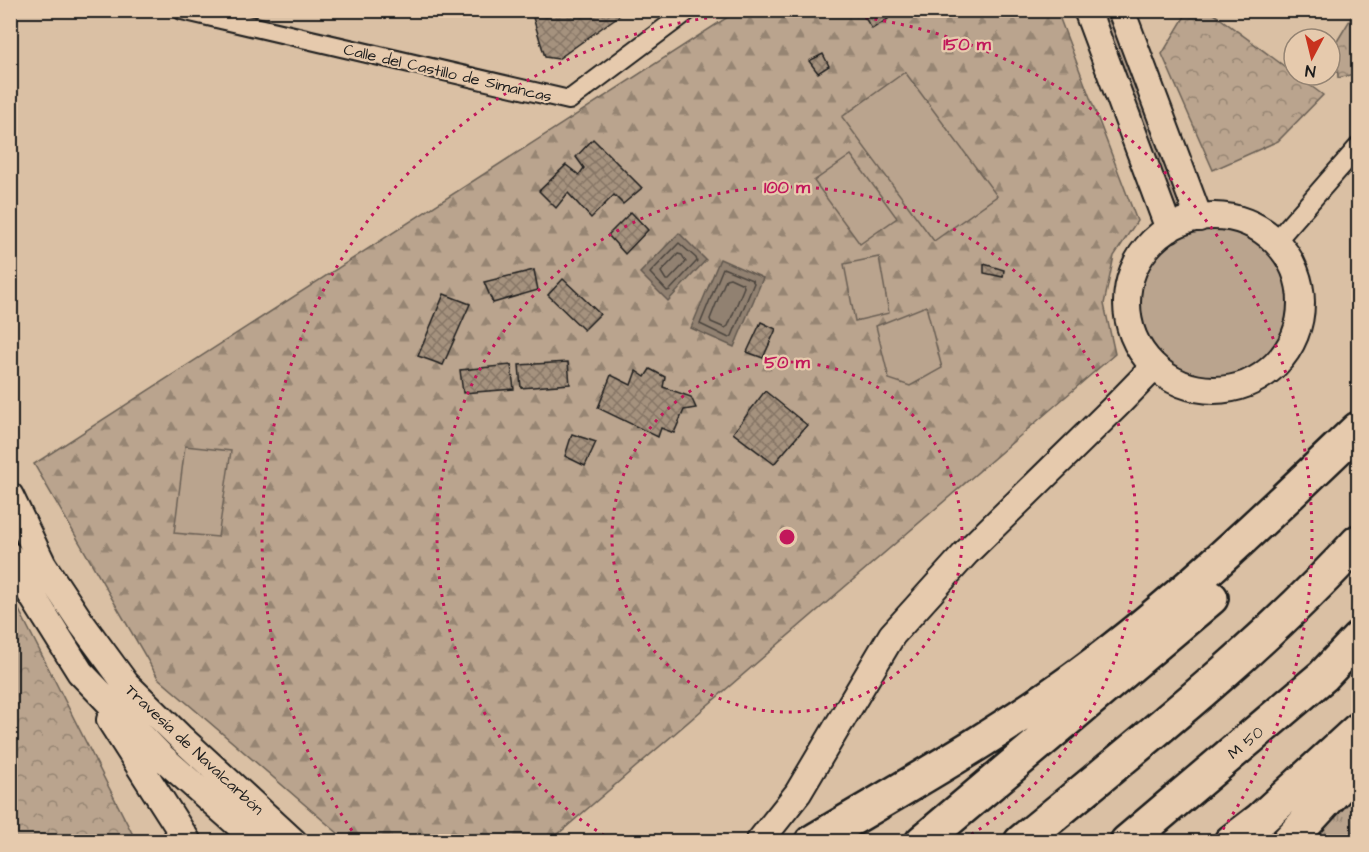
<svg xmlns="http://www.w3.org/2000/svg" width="1369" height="852" viewBox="0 0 1369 852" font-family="'Architects Daughter',sans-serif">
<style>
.grass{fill:url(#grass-tufts);stroke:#6b6055;stroke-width:1.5}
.forest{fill:url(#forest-firs);stroke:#6b6055;stroke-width:1.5}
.park{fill:url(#park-crowns);stroke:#6b6055;stroke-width:1.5}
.garden{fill:#baa48e;stroke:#6b6055;stroke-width:1.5}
.water{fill:#918171;stroke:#62594f;stroke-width:1.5}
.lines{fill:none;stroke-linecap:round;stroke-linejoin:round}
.shore{stroke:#4b443e;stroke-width:1.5}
.building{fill:url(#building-cross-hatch);stroke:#1c1c1c;stroke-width:1.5}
.street-casing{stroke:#1c1c1c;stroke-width:22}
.secondary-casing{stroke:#1c1c1c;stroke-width:30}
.highway-casing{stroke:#1c1c1c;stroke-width:38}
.street{stroke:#e6caad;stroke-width:18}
.secondary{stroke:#e6caad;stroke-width:26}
.highway{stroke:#e6caad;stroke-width:33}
.ring{fill:none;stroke:#c2185b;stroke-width:3;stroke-dasharray:3 6}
.labels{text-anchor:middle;stroke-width:4.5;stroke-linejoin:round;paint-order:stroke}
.street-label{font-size:16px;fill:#1c1c1c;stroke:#e6caad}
.centre{fill:#c2185b;stroke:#e6caad;stroke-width:3}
.ring-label{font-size:18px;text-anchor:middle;font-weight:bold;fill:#c2185b;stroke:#e6caad;stroke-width:4.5;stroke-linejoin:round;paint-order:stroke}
</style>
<defs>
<pattern id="grass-tufts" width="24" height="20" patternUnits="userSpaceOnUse" patternTransform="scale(1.5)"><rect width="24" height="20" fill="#baa48e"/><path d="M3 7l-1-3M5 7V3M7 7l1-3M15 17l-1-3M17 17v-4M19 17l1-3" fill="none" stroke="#968573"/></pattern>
<pattern id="forest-firs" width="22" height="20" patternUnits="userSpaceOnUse" patternTransform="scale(1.5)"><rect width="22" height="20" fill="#baa48e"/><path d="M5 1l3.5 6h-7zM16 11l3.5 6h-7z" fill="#968573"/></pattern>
<pattern id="park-crowns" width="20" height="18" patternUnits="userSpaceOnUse" patternTransform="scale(1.5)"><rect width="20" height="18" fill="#baa48e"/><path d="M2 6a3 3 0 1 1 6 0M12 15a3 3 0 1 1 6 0" fill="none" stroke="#968573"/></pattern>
<pattern id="building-cross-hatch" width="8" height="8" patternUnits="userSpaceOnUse" patternTransform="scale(1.5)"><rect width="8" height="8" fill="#a5927e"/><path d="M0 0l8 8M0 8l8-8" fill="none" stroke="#867666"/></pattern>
</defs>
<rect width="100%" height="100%" fill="#dac0a4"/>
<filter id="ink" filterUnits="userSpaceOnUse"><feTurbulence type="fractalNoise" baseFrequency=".0167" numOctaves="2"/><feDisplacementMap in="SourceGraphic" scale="12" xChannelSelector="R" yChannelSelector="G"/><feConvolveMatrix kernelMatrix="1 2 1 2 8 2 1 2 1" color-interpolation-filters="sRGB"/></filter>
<g filter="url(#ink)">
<!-- grass -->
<path class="grass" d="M1101 11H1112L1184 205 1174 208Z
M1358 766V841H1288Z"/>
<!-- forest -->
<path class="forest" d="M737 11H1057L1137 221 1114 256 1104 304 1115 354 550 841H347L158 678 34 464Z"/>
<!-- park -->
<path class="park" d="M1356 10 1358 11V73L1338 78 1336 43Z
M1188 11H1210L1323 95 1278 141 1213 170 1162 54Z
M11 590 15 602 136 841H11Z"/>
<!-- garden -->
<path class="garden" d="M905 72 997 196 934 241 842 117Z
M851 155 897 218 860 244 814 181Z
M1140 302a76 76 0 1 1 152 0a76 76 0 1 1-152 0Z
M879 257 889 313 855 321 844 264Z
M926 306 942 368 910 386 889 379 876 326Z
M185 446 231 451 218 537 174 533Z"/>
<!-- water -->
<path class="water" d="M679 233 706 260 668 301 640 273Z
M720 259 763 278 734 347 691 328Z"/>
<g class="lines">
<!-- shore -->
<path class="shore" d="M679 243 696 258 697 261 670 290 667 291 650 273Z
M678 254 682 255 686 262 669 280H666L661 272Z
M723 268 752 280 754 283 732 336 729 338 700 324Z
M730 278 743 284 744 287 728 326 725 328 711 322 710 319 726 279Z"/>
</g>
<!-- building -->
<path class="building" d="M627 10 558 59 545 57 531 11Z
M860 10H883L888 19 872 29Z
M823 54 829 66 818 73 809 61Z
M593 139 642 188 623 204 614 195 591 218 568 193 556 208 539 191 566 165 579 175 584 168 576 157Z
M631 212 648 230 625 254 608 235Z
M984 264 1004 270 1003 277 984 273Z
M534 270 538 290 493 303 484 282Z
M563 279 600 314 584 330 548 295Z
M444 294 470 304 443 365 418 356Z
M761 322 776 329 763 358 747 352Z
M568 362 570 384 521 388 519 365Z
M511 365 514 389 463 393 460 370Z
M650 369 665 377 663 387 691 397 696 408 684 410 674 433 661 428 658 437 598 408 611 375 631 385 636 371 645 377Z
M765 391 807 425 774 464 733 433Z
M572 434 596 442 585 466 565 456Z"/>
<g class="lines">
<defs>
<path id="street" d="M182 10 569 100 689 10
M1276 241 1358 147"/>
<path id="secondary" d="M1087 10 1169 229
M1121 10 1199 218
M1127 303a87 87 0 1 1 174 0a87 87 0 1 1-174 0Z
M10 496 43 565 82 624 126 684 180 737 294 842
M10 556 23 581 80 672 162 757 258 842
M110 720 188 842
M759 842 798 793 892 635 966 553 1117 405 1154 367"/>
<path id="highway" d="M812 842C903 788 997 736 1082 673 1181 600 1269 514 1358 429
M922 842 1211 598
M1021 842C1137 746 1256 653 1358 542
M1127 842 1323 676 1358 639
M1231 842 1261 819 1358 730
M1288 842 1358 766"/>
</defs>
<!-- street casing -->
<use href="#street" class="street-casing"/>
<!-- secondary casing -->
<use href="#secondary" class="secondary-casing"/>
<!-- highway casing -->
<use href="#highway" class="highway-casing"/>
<!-- street -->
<use href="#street" class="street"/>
<!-- secondary -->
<use href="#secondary" class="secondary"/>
<!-- highway -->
<use href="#highway" class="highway"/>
</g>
</g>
<!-- distance rings -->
<g class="ring">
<circle cx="787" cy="537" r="175"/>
<path d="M612 840A350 350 0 1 1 962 840"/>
<path d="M357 838A525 525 0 1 1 1217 838"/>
</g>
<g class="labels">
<!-- street labels -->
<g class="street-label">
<text transform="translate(448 72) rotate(13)" y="6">Calle del Castillo de Simancas</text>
<text transform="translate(1245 742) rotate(-40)" y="6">M 50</text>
<text transform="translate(195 749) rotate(43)" y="6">Travesía de Navalcarbón</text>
</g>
</g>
<circle cx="787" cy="537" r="9" class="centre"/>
<g class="ring-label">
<text x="967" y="50">150 m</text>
<text x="787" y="193">100 m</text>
<text x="787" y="368">50 m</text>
</g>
<!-- margin -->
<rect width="1369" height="852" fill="none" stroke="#e6caad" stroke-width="36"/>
<rect x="18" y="18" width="1333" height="816" fill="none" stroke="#1c1c1c" stroke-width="2" filter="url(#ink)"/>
<!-- north arrow -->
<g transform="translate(1312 57) rotate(187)"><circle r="28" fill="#e6caad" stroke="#958473" stroke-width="1.5"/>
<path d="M0-4.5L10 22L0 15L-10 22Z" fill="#c8321e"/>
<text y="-9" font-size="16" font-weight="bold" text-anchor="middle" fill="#1c1c1c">N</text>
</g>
</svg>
